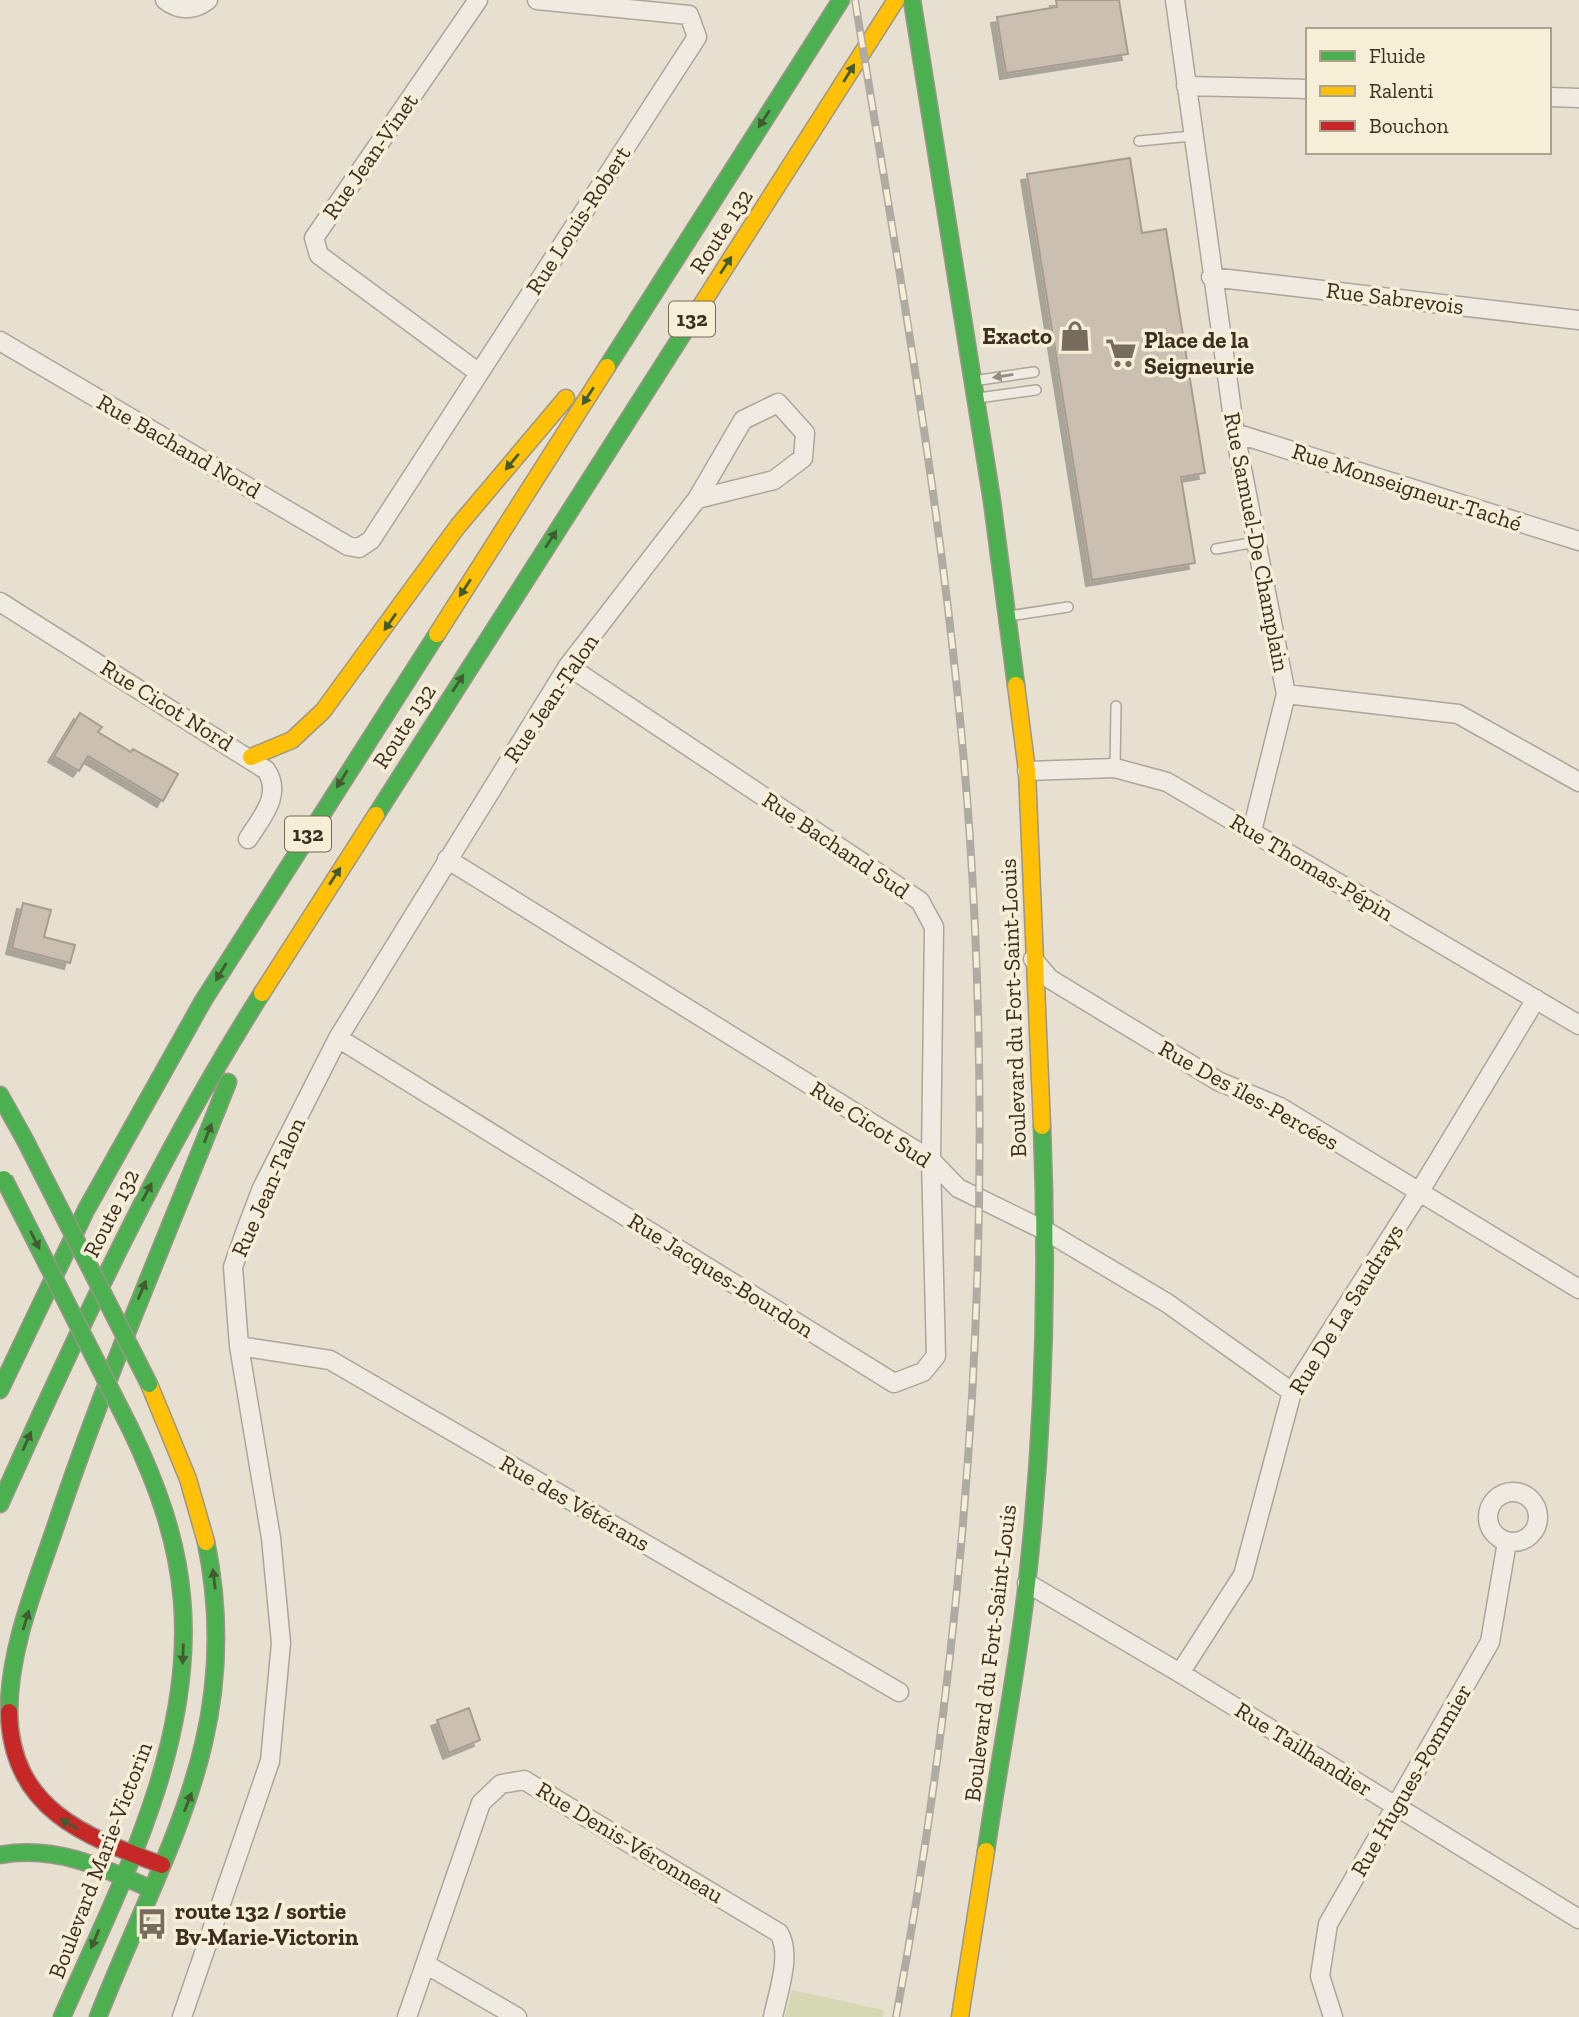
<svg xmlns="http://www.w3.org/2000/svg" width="1579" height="2017" viewBox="0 0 1579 2017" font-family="'Zilla Slab',serif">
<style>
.green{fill:#d6d7b3}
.building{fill:#cbbfb2;stroke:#a89c90;stroke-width:2;filter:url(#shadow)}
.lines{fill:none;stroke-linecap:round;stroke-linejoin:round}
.lane-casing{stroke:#ada599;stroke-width:12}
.street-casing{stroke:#ada599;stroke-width:21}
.fast-casing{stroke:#9c958a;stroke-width:19}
.slow-casing{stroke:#9c958a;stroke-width:19}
.jam-casing{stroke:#9c958a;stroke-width:19}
.lane{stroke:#efebe3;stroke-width:9}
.street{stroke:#efebe3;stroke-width:18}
.fast{stroke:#4caf50;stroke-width:16}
.slow{stroke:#ffc107;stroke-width:16}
.jam{stroke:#c62828;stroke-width:16}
.rail-casing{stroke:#afaaa2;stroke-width:8}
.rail{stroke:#f7eed8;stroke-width:5;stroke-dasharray:16;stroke-linecap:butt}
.fast-bridge-casing{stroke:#9c958a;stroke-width:19;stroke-linecap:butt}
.fast-bridge{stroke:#4caf50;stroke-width:16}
.oneway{fill:#425b31}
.oneway2{fill:#968c82}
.labels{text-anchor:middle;stroke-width:7;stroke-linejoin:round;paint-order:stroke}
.shield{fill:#f7eed8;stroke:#756857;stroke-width:2}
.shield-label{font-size:21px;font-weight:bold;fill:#3d2e20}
.street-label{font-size:23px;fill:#3d2e20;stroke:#f7eed8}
.poi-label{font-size:23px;font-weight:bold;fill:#3d2e20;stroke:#f7eed8;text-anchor:start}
</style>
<defs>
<filter id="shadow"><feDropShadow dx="-6" dy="6" stdDeviation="0" flood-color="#0004"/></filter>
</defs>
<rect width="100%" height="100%" fill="#e7e0d1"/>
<!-- green -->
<path class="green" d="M792 1990 884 2010 883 2017H785Z"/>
<!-- building -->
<path class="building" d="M1056 0H1119L1128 54 1006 73 997 17 1057 7Z
M1130 158 1142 233 1166 229 1205 473 1181 477 1195 563 1092 580 1027 174Z
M80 713 102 727 98 732 131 752 133 749 178 774 163 801 88 756 79 771 54 756Z
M23 903 51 910 44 937 75 945 70 963 12 948Z
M469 1708 480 1740 449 1753 437 1720Z"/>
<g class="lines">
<defs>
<path id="lane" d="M1139 141 1192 136
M973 381 1034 372
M978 398 1036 390
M1216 549 1256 542
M1009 616 1068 607
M1115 768 1116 706"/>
<path id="street" d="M165 0C179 11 194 11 208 0
M478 0 314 238 319 255 479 373
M1175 0 1235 433 1286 694 1252 831
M1186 86 1308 89
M1549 97 1579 98
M1211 277 1579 320
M0 341 348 546 359 548 371 540 697 37 689 15 537 0
M1235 433 1579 541
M0 602 266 770C283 795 261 818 248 839
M1286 694 1458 714 1579 782
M1027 771 1115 768 1167 782 1579 1025
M447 859 931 1160 958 1188 1046 1231 1167 1303 1292 1392
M1033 959 1050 979 1218 1081 1280 1107 1579 1289
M338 1038 894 1383 923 1372 936 1356 931 1160 934 927 920 901 568 666
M239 1346 330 1360 899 1692
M1488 1517a25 25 0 1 1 50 0a25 25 0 1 1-50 0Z
M1027 1583 1180 1673 1579 1919
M1180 1673 1243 1575 1292 1392 1418 1194 1536 999
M427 1965 517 2017
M182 2017 270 1761 281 1643 271 1538 239 1346 233 1267 246 1230 262 1188 338 1038 568 666 697 499 743 420 778 403 805 433 803 458 774 480 697 499
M407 2017 481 1803 501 1784 524 1780 779 1933C792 1955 778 1992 773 2017
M1333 2017 1320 1976 1328 1924 1490 1642 1507 1542"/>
<path id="fast" d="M912 0 992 501 1016 685
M607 367 841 0
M376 815 686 329
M0 1095 25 1140
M0 1390 86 1210 203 1001 437 634
M0 1504C79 1329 159 1155 262 993
M9 1712C9 1649 35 1587 55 1528 106 1375 169 1231 228 1082
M986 1851C999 1762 1017 1672 1027 1583 1044 1431 1048 1278 1042 1126
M0 1855C55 1845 102 1867 151 1889
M62 2017C119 1887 195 1746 182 1599 177 1538 156 1482 130 1428
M98 2017C164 1849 245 1731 206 1542"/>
<path id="slow" d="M686 329 896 0
M437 634 607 367
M1016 685 1027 771 1042 1126
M251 757 292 740 323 711 458 526 566 398
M262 993 376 815
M149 1384 188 1479 206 1542
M960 2017 986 1851"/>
<path id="jam" d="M9 1712C11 1809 84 1836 162 1865"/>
</defs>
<!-- lane casing -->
<use href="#lane" class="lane-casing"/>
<!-- street casing -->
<use href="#street" class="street-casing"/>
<!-- fast casing -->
<use href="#fast" class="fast-casing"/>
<!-- slow casing -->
<use href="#slow" class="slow-casing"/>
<!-- jam casing -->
<use href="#jam" class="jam-casing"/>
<!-- lane -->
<use href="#lane" class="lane"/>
<!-- street -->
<use href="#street" class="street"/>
<!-- fast -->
<use href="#fast" class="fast"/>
<!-- slow -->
<use href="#slow" class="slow"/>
<!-- jam -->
<use href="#jam" class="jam"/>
<defs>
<path id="rail" d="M855 0C900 278 951 557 970 839 996 1232 968 1630 896 2017"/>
</defs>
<!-- rail casing -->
<use href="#rail" class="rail-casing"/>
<!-- rail -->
<use href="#rail" class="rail"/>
<defs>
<path id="fast-bridge" d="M25 1140 149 1384
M4 1179 130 1428"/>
</defs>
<!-- fast-bridge casing -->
<use href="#fast-bridge" class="fast-bridge-casing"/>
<!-- fast-bridge -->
<use href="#fast-bridge" class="fast-bridge"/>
</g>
<!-- one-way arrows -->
<defs><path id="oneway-solid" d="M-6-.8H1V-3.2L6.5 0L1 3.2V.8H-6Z" transform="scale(1.75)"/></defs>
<g class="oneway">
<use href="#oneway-solid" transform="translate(849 73) rotate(-58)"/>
<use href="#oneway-solid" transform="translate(764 119) rotate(123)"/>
<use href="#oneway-solid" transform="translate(726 265) rotate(-57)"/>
<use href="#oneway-solid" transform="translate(588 396) rotate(123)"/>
<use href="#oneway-solid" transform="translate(512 462) rotate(130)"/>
<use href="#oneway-solid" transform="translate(551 539) rotate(-57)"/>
<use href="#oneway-solid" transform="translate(465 588) rotate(123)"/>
<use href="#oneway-solid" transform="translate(390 622) rotate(125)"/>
<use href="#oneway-solid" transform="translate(458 683) rotate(-57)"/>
<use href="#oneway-solid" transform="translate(342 779) rotate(122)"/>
<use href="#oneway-solid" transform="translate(335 876) rotate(-57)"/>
<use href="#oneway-solid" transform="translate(221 972) rotate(121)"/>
<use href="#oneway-solid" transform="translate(208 1133) rotate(-69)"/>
<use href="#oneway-solid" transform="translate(147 1192) rotate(-62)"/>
<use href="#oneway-solid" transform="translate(35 1240) rotate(63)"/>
<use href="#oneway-solid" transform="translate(142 1290) rotate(-67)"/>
<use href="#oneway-solid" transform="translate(27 1441) rotate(-66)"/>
<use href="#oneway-solid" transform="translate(214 1579) rotate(-97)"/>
<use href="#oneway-solid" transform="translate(26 1620) rotate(-73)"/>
<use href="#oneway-solid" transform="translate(183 1654) rotate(92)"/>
<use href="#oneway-solid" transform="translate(188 1802) rotate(-69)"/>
<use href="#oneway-solid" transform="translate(69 1824) rotate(-149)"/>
<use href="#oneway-solid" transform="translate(95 1939) rotate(113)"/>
</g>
<use class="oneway2" href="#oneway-solid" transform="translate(1003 376) rotate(171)"/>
<!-- icons -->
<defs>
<symbol id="shop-bare" viewBox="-9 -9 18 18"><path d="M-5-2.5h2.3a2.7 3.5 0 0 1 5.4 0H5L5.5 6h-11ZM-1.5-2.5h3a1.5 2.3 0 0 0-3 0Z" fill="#786c5e" stroke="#f7eed8" stroke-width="2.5" paint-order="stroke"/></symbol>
<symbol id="supermarket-bare" viewBox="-9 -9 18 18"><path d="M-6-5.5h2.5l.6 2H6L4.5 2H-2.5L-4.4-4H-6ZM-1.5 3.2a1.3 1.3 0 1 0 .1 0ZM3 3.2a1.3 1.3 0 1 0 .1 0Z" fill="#786c5e" stroke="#f7eed8" stroke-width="2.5" paint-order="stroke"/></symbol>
<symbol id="bus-bare" viewBox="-9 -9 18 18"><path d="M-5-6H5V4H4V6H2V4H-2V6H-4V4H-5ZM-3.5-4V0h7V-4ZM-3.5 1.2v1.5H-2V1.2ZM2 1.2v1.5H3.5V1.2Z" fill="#786c5e" stroke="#f7eed8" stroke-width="2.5" paint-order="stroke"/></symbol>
</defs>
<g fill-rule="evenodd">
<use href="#shop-bare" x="1053" y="314" width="44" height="44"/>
<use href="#supermarket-bare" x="1099" y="331" width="44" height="44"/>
<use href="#bus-bare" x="130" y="1902" width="44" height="44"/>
</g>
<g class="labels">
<!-- shield labels -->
<g class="shield">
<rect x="669" y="301.5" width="46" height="35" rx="5"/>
<rect x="285" y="816.5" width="46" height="35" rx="5"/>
</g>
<g class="shield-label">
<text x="692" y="326">132</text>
<text x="308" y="841">132</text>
</g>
<!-- street labels -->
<g class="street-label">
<text transform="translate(370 156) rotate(-55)" y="8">Rue Jean-Vinet</text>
<text transform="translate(578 220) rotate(-57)" y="8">Rue Louis-Robert</text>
<text transform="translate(721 231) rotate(-57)" y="8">Route 132</text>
<text transform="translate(1395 298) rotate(7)" y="8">Rue Sabrevois</text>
<text transform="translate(179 446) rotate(30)" y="8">Rue Bachand Nord</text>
<text transform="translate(1407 487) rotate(18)" y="8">Rue Monseigneur-Taché</text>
<text transform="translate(1257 542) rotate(79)" y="8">Rue Samuel-De Champlain</text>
<text transform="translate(551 698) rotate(-56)" y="8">Rue Jean-Talon</text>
<text transform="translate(167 705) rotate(32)" y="8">Rue Cicot Nord</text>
<text transform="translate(404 726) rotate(-57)" y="8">Route 132</text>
<text transform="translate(836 845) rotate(34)" y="8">Rue Bachand Sud</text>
<text transform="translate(1312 867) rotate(31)" y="8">Rue Thomas-Pépin</text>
<text transform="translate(1013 1008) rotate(-92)" y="8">Boulevard du Fort-Saint-Louis</text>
<text transform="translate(1249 1095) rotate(29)" y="8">Rue Des îles-Percées</text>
<text transform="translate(871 1124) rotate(33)" y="8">Rue Cicot Sud</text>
<text transform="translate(268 1187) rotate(-66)" y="8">Rue Jean-Talon</text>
<text transform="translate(111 1213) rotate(-63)" y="8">Route 132</text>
<text transform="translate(721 1275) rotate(32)" y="8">Rue Jacques-Bourdon</text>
<text transform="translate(1346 1309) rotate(-58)" y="8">Rue De La Saudrays</text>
<text transform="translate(575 1503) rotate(30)" y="8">Rue des Vétérans</text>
<text transform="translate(990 1653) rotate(-83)" y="8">Boulevard du Fort-Saint-Louis</text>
<text transform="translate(1304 1749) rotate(32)" y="8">Rue Tailhandier</text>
<text transform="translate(1411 1780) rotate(-60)" y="8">Rue Hugues-Pommier</text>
<text transform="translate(630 1842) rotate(31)" y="8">Rue Denis-Véronneau</text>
<text transform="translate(100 1860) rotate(-69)" y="8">Boulevard Marie-Victorin</text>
</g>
<!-- poi labels -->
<g class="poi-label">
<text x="1052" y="344" text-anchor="end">Exacto</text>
<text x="1144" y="348">Place de la<tspan x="1144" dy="26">Seigneurie</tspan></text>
<text x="175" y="1919">route 132 / sortie<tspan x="175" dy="26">Bv-Marie-Victorin</tspan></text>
</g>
</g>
<!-- legend -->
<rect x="1306" y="28" width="245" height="126" fill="#f7eed8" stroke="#ada18e" stroke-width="2"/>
<rect x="1320" y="51" width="35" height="10" fill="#4caf50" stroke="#ada18e" stroke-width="2"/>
<text x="1369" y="63" font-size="21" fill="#3d2e20">Fluide</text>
<rect x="1320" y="86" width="35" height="10" fill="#ffc107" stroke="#ada18e" stroke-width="2"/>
<text x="1369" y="98" font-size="21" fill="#3d2e20">Ralenti</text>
<rect x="1320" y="121" width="35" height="10" fill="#c62828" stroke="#ada18e" stroke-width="2"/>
<text x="1369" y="133" font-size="21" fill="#3d2e20">Bouchon</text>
</svg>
